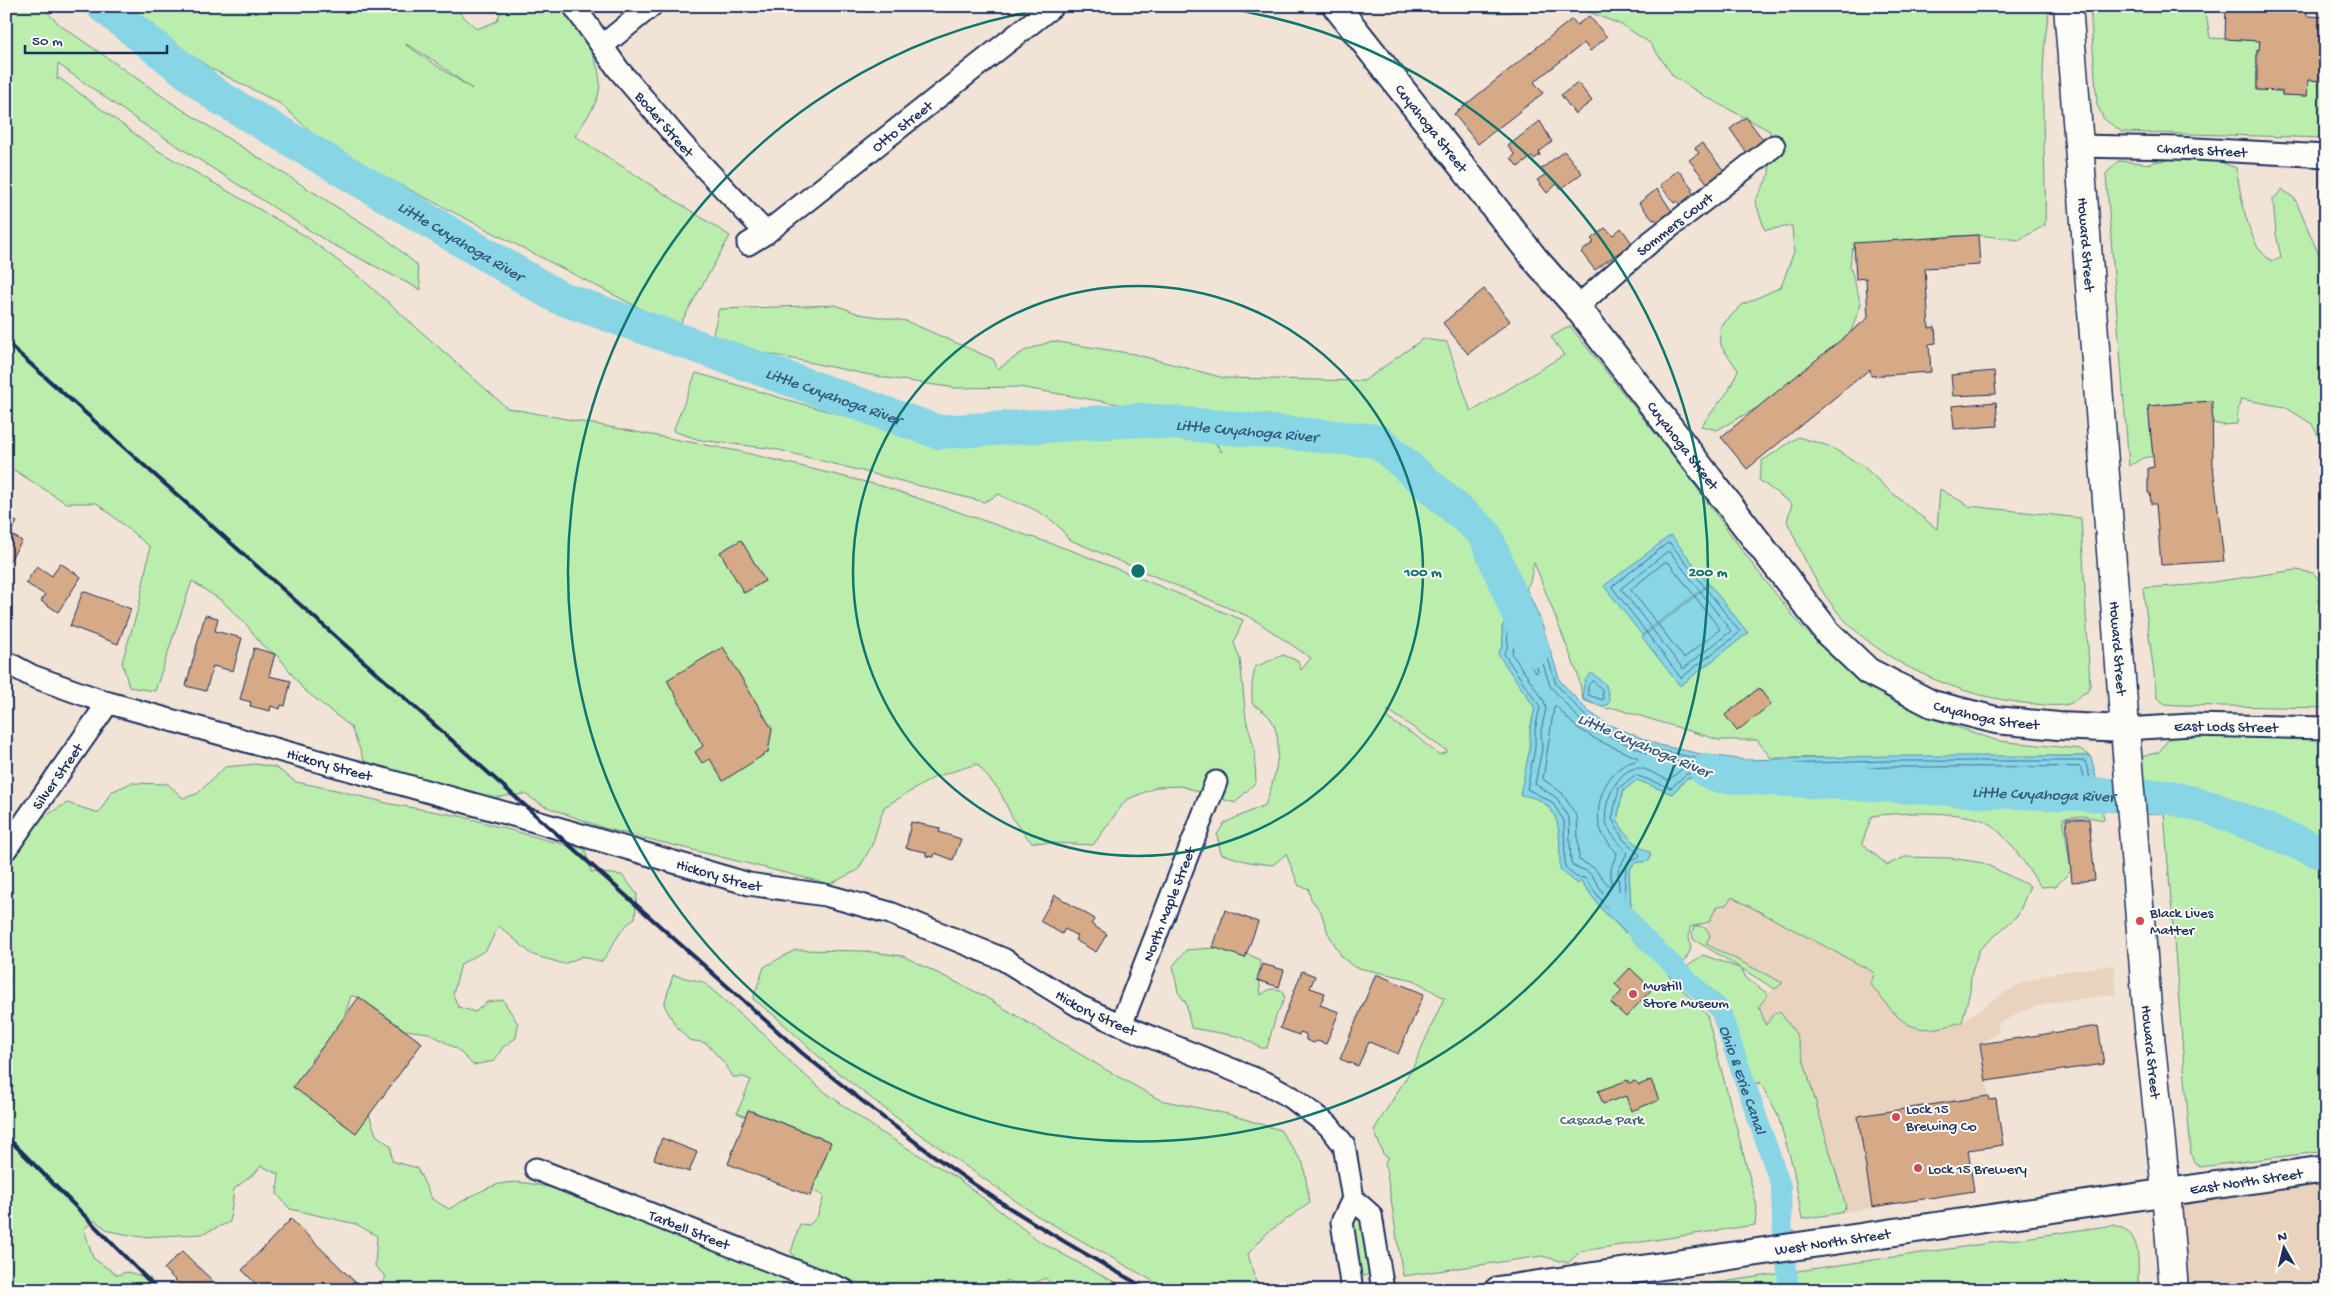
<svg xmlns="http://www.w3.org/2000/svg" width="2332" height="1296" viewBox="0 0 2332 1296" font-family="'Gochi Hand',sans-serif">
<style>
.built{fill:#e9d2be}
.green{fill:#bbedad;stroke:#6b8e86;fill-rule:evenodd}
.water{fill:#87d5e5;stroke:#5c93af}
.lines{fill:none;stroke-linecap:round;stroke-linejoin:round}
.shore{stroke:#467194;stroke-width:1}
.canal{stroke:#87d5e5;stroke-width:20}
.river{stroke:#87d5e5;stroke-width:34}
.building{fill:#d6a987;stroke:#1b2f5e}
.minor-casing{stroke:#1b2f5e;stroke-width:25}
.tertiary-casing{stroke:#1b2f5e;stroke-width:30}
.secondary-casing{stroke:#1b2f5e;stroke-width:31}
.minor{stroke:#fdfcf7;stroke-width:21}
.tertiary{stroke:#fdfcf7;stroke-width:26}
.secondary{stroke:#fdfcf7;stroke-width:28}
.rail{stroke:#1b2f5e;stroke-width:4}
.ring{fill:none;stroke:#0f766e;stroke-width:2.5}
.poi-dot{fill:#d1495b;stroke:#fdfcf7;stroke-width:2}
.labels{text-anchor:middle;stroke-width:4;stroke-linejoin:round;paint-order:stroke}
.street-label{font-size:15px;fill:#1b2f5e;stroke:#fdfcf7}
.poi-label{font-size:15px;fill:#1b2f5e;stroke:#fdfcf7;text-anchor:start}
.park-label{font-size:15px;fill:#435e72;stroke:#fdfcf7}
.water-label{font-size:16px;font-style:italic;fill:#365880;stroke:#fdfcf7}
.centre{fill:#0f766e;stroke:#fdfcf7;stroke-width:2.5}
.ring-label{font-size:15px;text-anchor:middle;font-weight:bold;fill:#0f766e;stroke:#fdfcf7;stroke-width:4;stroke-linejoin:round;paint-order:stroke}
</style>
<rect width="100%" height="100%" fill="#f1e3d5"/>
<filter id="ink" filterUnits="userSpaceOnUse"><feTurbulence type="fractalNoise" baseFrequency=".02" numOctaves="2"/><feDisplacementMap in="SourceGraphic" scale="10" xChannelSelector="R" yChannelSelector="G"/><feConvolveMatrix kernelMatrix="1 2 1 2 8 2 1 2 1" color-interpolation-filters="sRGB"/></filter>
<g filter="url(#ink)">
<!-- built -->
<path class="built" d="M1732 897 1876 974 1926 1029 1944 1028 1962 1022 2002 994 2021 984 2042 976 2067 971 2114 965 2116 994 2048 1003 2020 1012 1997 1024 1999 1031 1981 1044 1989 1100 1996 1099 2003 1145 1968 1150 1974 1191 1840 1213 1846 1207 1774 1013 1766 1025 1759 1007 1768 994 1782 983 1706 944 1710 936 1706 928 1717 906 1723 907Z
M2326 1169V1290H2174L2166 1191Z"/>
<!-- green -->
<path class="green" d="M6 6H41L60 25 175 105 383 236 417 265 421 290 328 242 140 122 58 64 57 80 59 78 157 150 307 237 363 280 507 408 738 451 882 486 1073 551 1243 620 1234 643 1240 659 1246 719 1254 747 1256 782 1235 803 1181 786 1157 787 1126 800 1093 845 1031 842 1014 821 999 790 977 764 935 777 884 807 872 845 858 870 830 884 604 828 544 806 525 794 490 798 366 765 351 727 303 689 280 658 262 645 246 624 222 601 192 581 155 691 129 687 122 662 139 606 150 547 97 503H66L6 465Z
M121 6H452L477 29 497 21 503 6H559C577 27 605 62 599 92 596 107 583 123 575 136L730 236 678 328 327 147 281 104 210 68ZM406 44 435 61 472 89 406 45Z
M1440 6H2050C2036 78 2047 152 2045 225L2019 240 1978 235 1954 236 1852 249 1850 266 1861 304 1850 334 1762 405 1717 430 1701 426 1729 390 1738 370 1721 346 1720 327 1742 305 1781 287 1794 252 1792 226 1765 230 1755 201 1769 175 1770 131 1706 97 1673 76 1650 43 1622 25 1581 9 1492 13Z
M2090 6H2205L2210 38 2260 41 2259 50H2257V90L2282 91V95L2307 96 2308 80 2324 81 2323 96H2326V138L2122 132 2104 119 2097 105Z
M2185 158H2210L2236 168C2241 194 2247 247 2272 261L2281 257 2276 234 2273 200 2282 189 2295 199 2319 255 2326 261V451L2312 424 2285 407 2241 399 2238 409 2237 424 2222 425 2213 423 2211 401 2148 406 2153 456 2143 458 2129 466 2106 174 2118 161 2152 164V162Z
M836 305 859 314 906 321 993 359 998 369 1024 351 1052 341 1134 354 1224 378 1364 381 1423 339 1447 342 1471 412 1564 355 1551 337 1570 326 1681 466 1756 569 1802 627 1852 674 1887 698 1928 717 1998 741 2080 749 2091 756 1771 758 1757 740H1719L1614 708 1607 709 1583 700 1578 675 1534 562 1530 582 1502 627 1503 645 1512 673 1535 708 1530 730 1534 796C1562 814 1559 826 1560 856 1582 882 1601 909 1625 933L1631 907 1629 872 1637 846 1627 836 1617 820 1623 791 1637 779 1672 794 1687 778 1719 776 1926 788 2100 795 2104 820 2082 816 2063 818 2071 871 2056 886 2041 887C2026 866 2011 840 1990 824 1971 810 1896 812 1872 816L1862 843 1887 865 1905 857 1951 858 1983 863 2030 886 2018 915 1979 950 1971 975 1970 991 1962 1022C1908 1039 1902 1023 1870 984L1875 973 1732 897 1726 905 1717 906 1709 922 1690 927 1689 937 1691 949 1683 964 1668 975 1707 1015 1757 1206 1755 1225 1581 1251 1568 1263 1542 1256 1403 1276 1385 1162 1389 1158 1383 1154 1374 1130 1414 1065 1444 998 1414 980 1354 967 1342 957 1328 933 1321 912 1311 899 1308 888 1299 886 1286 854 1273 865 1249 862 1221 854 1217 835 1224 823 1265 805C1274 782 1285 745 1272 721 1269 714 1258 708 1252 703V684L1255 667 1283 655 1298 661 1301 670 1311 658 1252 618 1068 539C1060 524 1044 514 1029 507 1018 502 1009 501 999 494L984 502 775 449 700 440 673 431 696 373C774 395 852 422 932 433L924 427 938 432 1140 420 1202 426 1222 452 1199 418 1019 387 956 388 880 377 711 342 719 309ZM1388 710 1447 751V752L1439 755 1416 736 1388 719Z
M1798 437 1829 446 1863 466 1891 492 1937 529 1940 489 1969 506 2081 518 2090 686 2087 692C2080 694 2075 702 2069 704 2058 707 2045 705 2035 704 1963 699 1876 663 1832 605 1813 580 1800 549 1787 521L1792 504 1759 480 1762 461Z
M2296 570 2313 573 2326 587V708L2177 705 2165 704 2157 698 2143 588 2192 585Z
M2265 732 2326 734V1151L2200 1167 2194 1162 2191 1154 2164 813 2132 816 2128 761 2159 752 2170 737Z
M255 764 275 767 296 782 336 790 391 804 460 816 550 841 585 849 591 872 622 875 637 894 635 918C617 930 615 946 601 962L583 956 564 964 533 955 499 926 486 950 461 964 453 994 458 1007 475 1012 487 1002 503 1000 518 1024 516 1038 503 1047 494 1061 473 1065 457 1049 429 1033 405 1030 359 997 351 996 340 1029 312 1058 307 1080 368 1111 376 1135 391 1146 392 1161 417 1168 432 1199 449 1209C463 1201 488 1185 505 1183 524 1180 542 1187 562 1189 596 1193 606 1182 640 1201L638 1221 819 1290H379L386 1277 375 1266 377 1236 356 1224 290 1209 277 1194 279 1174 261 1166 255 1173 234 1189 230 1222 202 1234 141 1237 109 1231 94 1220 84 1229 93 1258 117 1275 127 1272 150 1278 154 1290H6V861L40 819 67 803 99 813 111 792 131 783 168 784 183 798 197 794 225 767Z
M1699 926C1706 928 1708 929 1710 936L1706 944 1783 983 1775 989 1693 939 1692 933 1694 927Z
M1213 948 1238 949 1260 960 1259 977 1261 995 1270 989 1281 990 1285 998 1276 1016 1267 1048H1261L1242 1037 1191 1028 1186 1003 1178 992 1173 966 1186 950Z
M795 950 865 951 903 956 982 995 1103 1068 1160 1100 1228 1114 1280 1130 1303 1163 1310 1203 1268 1232 1248 1254 1258 1290H1169L1036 1215 901 1121 828 1065 776 1017 753 999 764 967Z
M1703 955 1742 969 1746 978 1768 994 1759 1007 1766 1025 1774 1013 1780 1012 1796 1034 1846 1207 1840 1213 1802 1219 1793 1167 1777 1113 1760 1082 1758 1084 1737 1073 1724 1050V1032L1705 1002 1688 985 1687 967Z
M673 975 703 982 768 1038 795 1067 825 1092 879 1131 957 1178 1039 1241 1108 1279 1136 1290H1059L1045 1278 1024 1288 1006 1280 1002 1290H877L818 1268 799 1264 791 1252 800 1224 809 1225 817 1217 824 1196 812 1190 831 1142 749 1110 746 1117 737 1113 751 1080 744 1077H733L726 1065 706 1043 689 1040 676 1026 664 1005Z
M1356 1216 1362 1217 1371 1272 1365 1276 1361 1275 1358 1271 1351 1223Z
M2114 1225C2145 1233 2137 1264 2138 1290H1667Z"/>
<!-- water -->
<path class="water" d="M1671 535 1709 584 1642 635 1604 586Z
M1710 585 1748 633 1680 686 1642 637Z
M1526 588 1541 621 1560 681 1588 711 1607 724 1659 745 1701 754 1746 760 1888 756H2091L2100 795 1926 788 1719 776 1687 778 1672 794 1637 780 1623 791 1617 820C1626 836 1635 845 1651 853L1649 861 1634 863 1629 872 1631 907 1626 933 1603 911 1581 881 1577 884 1560 869C1559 834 1565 800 1520 795L1530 747V730L1535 708 1498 654 1503 645 1502 627Z
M1592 673 1606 685 1610 701 1607 705 1601 706 1584 700C1582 689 1583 679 1592 673Z"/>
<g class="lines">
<!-- shore -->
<path class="shore" d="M1668 543 1671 544 1740 632 1681 678 1612 587Z
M1667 552H1670L1731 631 1683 669 1621 589Z
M1665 562 1669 563 1720 629 1684 658 1631 590Z
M1526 601 1537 623 1556 684 1585 716 1605 728 1658 750 1700 759 1746 765 1888 761H2085L2093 788 2091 789 1926 783 1719 771 1686 774 1671 788 1635 775 1619 788 1612 819 1623 839 1640 855 1639 857 1630 860C1620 877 1628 900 1623 919L1620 921 1607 908 1585 878 1576 877 1565 867 1564 821 1552 802 1527 789 1535 748V730L1540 707 1504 654 1508 646 1507 628Z
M1523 615H1526L1531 625 1550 686 1580 720 1603 734 1655 756 1688 764 1669 780C1659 777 1647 768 1637 768 1617 769 1600 808 1607 825 1611 836 1621 844 1627 853L1618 871 1620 906 1618 908C1604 902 1600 883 1589 873 1584 868 1578 870 1571 864L1569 819 1557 798 1535 784 1542 749 1541 731 1546 709 1544 701 1512 654 1514 646 1513 630Z
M1524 632 1538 670 1536 673 1520 653 1521 634Z
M1593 681 1602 689 1603 700 1588 695V686Z
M1556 706 1575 726 1597 740 1638 758 1636 761C1610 765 1595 798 1599 823 1600 834 1610 845 1617 853L1611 868V884L1609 886 1594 868 1579 860 1577 817 1562 793 1543 779 1554 707Z
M2080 767 2085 780 2083 783 1863 773 1860 770 1863 768 1889 767Z"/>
<!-- canal -->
<path class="canal" id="s1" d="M1612 898 1641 935 1720 1010 1781 1186 1782 1222 1789 1290"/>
<!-- river -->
<g class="river">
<path id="s2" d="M103 6 217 96 558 297 938 432 1140 420 1378 441 1485 534 1533 650"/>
<path id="s3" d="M1707 771 1719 776 1986 791 2169 797 2214 809 2326 854"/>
</g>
</g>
<!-- building -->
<path class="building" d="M2226 6H2307V16L2325 17 2324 81 2308 80 2307 96 2282 95V91L2257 90V50H2259L2260 41 2225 39Z
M1589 16 1607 37 1590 51 1584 43 1534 82 1543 93 1478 144 1454 114 1572 19 1577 25Z
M1578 83 1592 101 1575 114 1561 95Z
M1746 117 1764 141 1747 153 1730 129Z
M1540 121 1552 142 1539 152 1540 155 1534 159 1532 157 1518 167 1511 158 1515 155 1508 146Z
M1702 143 1724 171 1708 184 1689 160 1699 153 1695 148Z
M1564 151 1582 173 1561 189 1557 184 1547 193 1537 180 1546 174 1541 169Z
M1678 170 1693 189 1691 191 1695 195 1681 207 1677 201 1674 203 1660 185Z
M1657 189 1673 213 1659 224 1655 219 1653 220 1639 203Z
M1605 228 1613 235 1621 228 1632 243 1595 270 1581 252 1594 242 1591 239Z
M1978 235 1980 265 1925 268 1929 328 1935 327 1936 343 1929 344 1931 372 1871 376 1870 369 1747 469 1721 437 1868 318 1866 278 1856 279 1854 243Z
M1484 289 1510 321 1468 354 1443 323Z
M1994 371 1996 394 1953 396 1951 375Z
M2212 401 2213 466 2224 561 2161 565 2156 504H2151L2150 493H2148V468L2154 467 2148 406Z
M1996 402 1998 426 1954 429 1952 406Z
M6 516 17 522 10 534 22 541 6 566Z
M741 540 765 581 744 593 720 552Z
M60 563 81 577 58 612 41 601 45 595 26 583 37 566 52 576Z
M83 591 131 609 118 644 70 626Z
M205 615 218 618 215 631 242 638 233 671 213 666 206 691 186 686Z
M723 647 772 729 768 752 723 781 710 759 702 763 695 752 703 746 667 680Z
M254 648 275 654 269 676 291 681 285 706 281 705 280 709 271 706 270 711 250 706 251 702 240 699Z
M1759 688 1771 704 1737 731 1725 715Z
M2066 819H2089L2095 880 2072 882Z
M911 822 940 828 939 832 961 839 953 860 935 853 934 857 926 856V852L906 848Z
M1055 895 1095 919 1091 924 1107 934 1096 952 1075 940 1077 936 1065 929 1062 934 1040 921Z
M1225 910 1258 922 1245 958 1213 947Z
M6 962 10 980H6Z
M1262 964 1284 970 1279 987 1257 980Z
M1630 968 1652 989 1626 1017 1611 1003 1622 991 1615 984Z
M1302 971 1315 976 1310 988 1325 993 1320 1005 1339 1012 1326 1044 1317 1041 1314 1043 1306 1040V1034L1300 1032 1299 1035 1280 1028Z
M1376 974 1424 994 1398 1054 1369 1042 1358 1066 1340 1059Z
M359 997 422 1043 356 1133 293 1087Z
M2098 1026 2104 1064 1986 1081 1980 1044Z
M1628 1080 1629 1083 1635 1081 1639 1085 1651 1080 1659 1100 1631 1111 1626 1096 1603 1104 1598 1091Z
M1988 1096 1989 1100 1996 1099 2003 1145 1968 1150 1974 1191 1872 1207 1858 1116Z
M748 1110 831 1142 810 1196 728 1164Z
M662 1138 697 1152 689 1172 654 1159Z
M291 1219 359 1286 355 1290H262L242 1270Z
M182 1251 222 1290H185L164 1269Z
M739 1286 750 1290H737Z"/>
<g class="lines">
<defs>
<g id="minor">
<path id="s4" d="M574 6 618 69 683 145 766 233"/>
<path d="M602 46 651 6"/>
<path id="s5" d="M2078 146 2176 148 2326 156"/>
<path id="s6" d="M748 244 766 233 1053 6"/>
<path id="s7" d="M1577 307 1648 244 1774 146"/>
<path id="s8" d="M6 662 32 676 102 701 527 819 749 884 825 895 890 913 1003 959 1079 1006 1121 1025 1268 1084 1291 1097 1329 1126 1344 1145 1353 1199 1342 1222 1352 1290"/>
<path id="s9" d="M2125 729 2191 725 2326 728"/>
<path id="s10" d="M6 849 108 703"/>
<path id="s11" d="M1121 1025 1216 782"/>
<path id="s12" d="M536 1169 844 1290"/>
<path d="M1353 1199 1371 1215 1383 1290"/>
</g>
<g id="tertiary">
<path id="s13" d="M1336 6 1535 259 1577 307 1828 633 1868 671 1932 704 1996 720 2058 726 2125 729"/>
<path id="s14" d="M1498 1290 2326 1169"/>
</g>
<g id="secondary">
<path id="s15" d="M2068 6 2147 1007 2166 1191 2174 1290"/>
</g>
</defs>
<!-- minor casing -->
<use href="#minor" class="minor-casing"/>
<!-- tertiary casing -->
<use href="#tertiary" class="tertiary-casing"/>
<!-- secondary casing -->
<use href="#secondary" class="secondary-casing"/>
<!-- minor -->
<use href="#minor" class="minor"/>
<!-- tertiary -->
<use href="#tertiary" class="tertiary"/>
<!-- secondary -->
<use href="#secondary" class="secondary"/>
<!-- rail -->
<path class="rail" d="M6 342 802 1053C868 1106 934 1159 1005 1205 1052 1235 1100 1263 1149 1290
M6 1136 158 1290"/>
</g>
</g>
<!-- distance rings -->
<g class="ring">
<circle cx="1138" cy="571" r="285"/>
<path d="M1217 7A570 570 0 1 1 1059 7"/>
</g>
<!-- markers -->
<g class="poi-dot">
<circle cx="2140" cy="921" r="5"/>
<circle cx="1633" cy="994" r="5"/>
<circle cx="1896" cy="1117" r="5"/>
<circle cx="1918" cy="1168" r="5"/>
</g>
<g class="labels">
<!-- street labels -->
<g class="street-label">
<text dy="5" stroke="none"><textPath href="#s4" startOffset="149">Boder Street</textPath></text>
<text dy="5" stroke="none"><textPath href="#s6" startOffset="194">Otto Street</textPath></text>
<text dy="5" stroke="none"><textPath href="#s13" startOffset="155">Cuyahoga Street</textPath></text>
<text dy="5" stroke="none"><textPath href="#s5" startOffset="124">Charles Street</textPath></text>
<text dy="5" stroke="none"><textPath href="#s7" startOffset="128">Sommers Court</textPath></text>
<text dy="5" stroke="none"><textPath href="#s15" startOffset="239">Howard Street</textPath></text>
<text dy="5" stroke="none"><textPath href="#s13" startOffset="560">Cuyahoga Street</textPath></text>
<text dy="5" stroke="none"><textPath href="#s15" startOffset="644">Howard Street</textPath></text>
<text dy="5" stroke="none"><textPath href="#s13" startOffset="980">Cuyahoga Street</textPath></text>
<text dy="5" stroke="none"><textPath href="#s9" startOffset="101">East Lods Street</textPath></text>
<text dy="5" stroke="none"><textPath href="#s8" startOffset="340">Hickory Street</textPath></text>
<text dy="5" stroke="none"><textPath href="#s10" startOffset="89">Silver Street</textPath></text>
<text dy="5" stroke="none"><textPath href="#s8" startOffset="745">Hickory Street</textPath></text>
<text dy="5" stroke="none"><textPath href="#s11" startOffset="130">North Maple Street</textPath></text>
<text dy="5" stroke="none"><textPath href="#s8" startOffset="1150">Hickory Street</textPath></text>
<text dy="5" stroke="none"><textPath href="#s15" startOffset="1049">Howard Street</textPath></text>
<text dy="5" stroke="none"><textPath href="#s14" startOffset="756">East North Street</textPath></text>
<text dy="5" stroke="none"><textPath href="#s12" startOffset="165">Tarbell Street</textPath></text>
<text dy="5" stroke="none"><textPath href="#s14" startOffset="338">West North Street</textPath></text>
</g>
<!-- poi labels -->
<g class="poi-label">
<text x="2150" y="917">Black Lives<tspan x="2150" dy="17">Matter</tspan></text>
<text x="1643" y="990">Mustill<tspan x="1643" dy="17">Store Museum</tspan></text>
<text x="1906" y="1113">Lock 15<tspan x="1906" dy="17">Brewing Co</tspan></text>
<text x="1928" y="1173">Lock 15 Brewery</text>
</g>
<!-- park labels -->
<g class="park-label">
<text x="1602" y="1124">Cascade Park</text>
</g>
<!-- water labels -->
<g class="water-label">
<text dy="6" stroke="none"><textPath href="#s2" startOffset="429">Little Cuyahoga River</textPath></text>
<text dy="6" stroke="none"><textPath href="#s2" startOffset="834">Little Cuyahoga River</textPath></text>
<text dy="6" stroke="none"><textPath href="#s2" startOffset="1254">Little Cuyahoga River</textPath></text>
<text transform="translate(1645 744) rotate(23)" y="6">Little Cuyahoga River</text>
<text dy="6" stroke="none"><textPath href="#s3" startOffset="338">Little Cuyahoga River</textPath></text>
<text dy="6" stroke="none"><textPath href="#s1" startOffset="229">Ohio &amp; Erie Canal</textPath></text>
</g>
</g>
<circle cx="1138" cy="571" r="8" class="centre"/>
<g class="ring-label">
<text x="1423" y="576">100 m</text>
<text x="1708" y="576">200 m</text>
</g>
<!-- margin -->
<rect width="2332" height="1296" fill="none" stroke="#fdfcf7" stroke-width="25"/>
<rect x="12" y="12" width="2307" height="1271" fill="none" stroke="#1b2f5e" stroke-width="2" filter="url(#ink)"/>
<!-- north arrow -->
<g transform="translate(2284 1248) rotate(352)" stroke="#fdfcf7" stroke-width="4" paint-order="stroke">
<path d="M0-4L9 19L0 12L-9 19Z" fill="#1b2f5e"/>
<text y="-8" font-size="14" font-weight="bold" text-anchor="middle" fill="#1b2f5e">N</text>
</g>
<!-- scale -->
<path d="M25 45v8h142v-8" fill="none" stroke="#1b2f5e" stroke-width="2.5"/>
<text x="32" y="45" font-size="15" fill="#1b2f5e" stroke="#fdfcf7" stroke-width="4" paint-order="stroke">50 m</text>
</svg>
